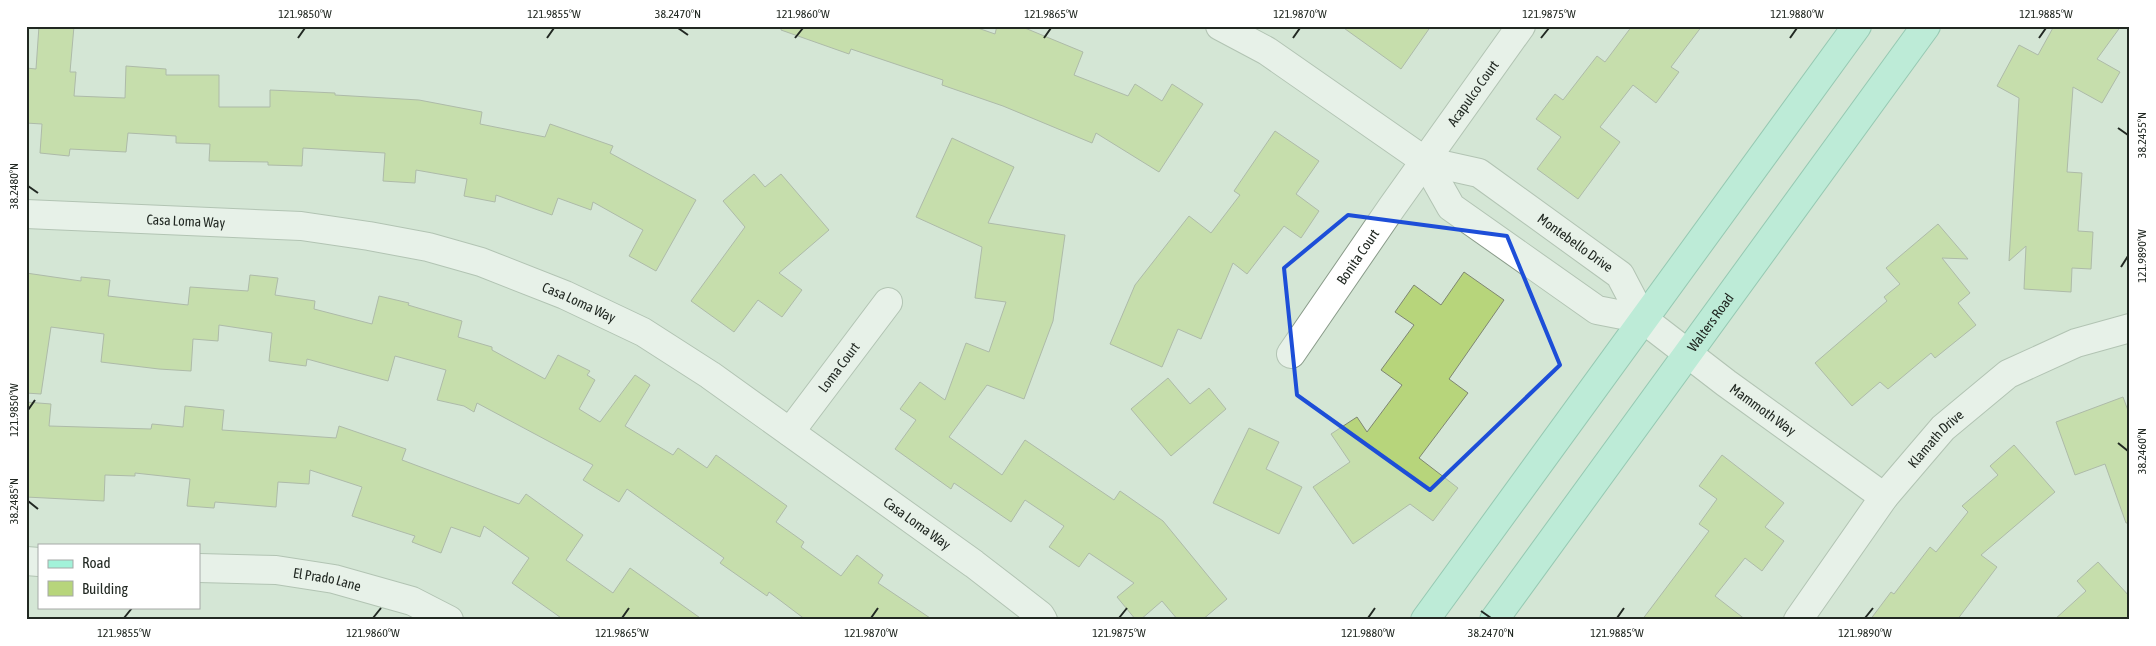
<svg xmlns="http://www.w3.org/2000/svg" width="2156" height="646" viewBox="0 0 2156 646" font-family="'Asap Condensed',sans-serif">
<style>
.building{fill:#b7d57b;stroke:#7f8672}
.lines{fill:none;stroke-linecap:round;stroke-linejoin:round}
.minor-casing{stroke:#8a9b8a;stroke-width:30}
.major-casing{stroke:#4da688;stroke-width:30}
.minor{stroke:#fff;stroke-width:28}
.major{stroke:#a2f2d9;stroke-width:28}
.marked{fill:none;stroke:#1d4ed8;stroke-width:4;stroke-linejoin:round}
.ticks{fill:none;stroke:#212822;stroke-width:2}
.labels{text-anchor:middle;stroke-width:4;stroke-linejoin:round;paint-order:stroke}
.street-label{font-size:14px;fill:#212822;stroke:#fff}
.neatline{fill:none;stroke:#212822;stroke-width:2}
.ticks-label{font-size:12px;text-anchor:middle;fill:#212822}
</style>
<rect width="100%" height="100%" fill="#d4e6d5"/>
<!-- building -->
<path class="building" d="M39 26H74L70 72H76L74 96 125 98 126 66 166 69V75H219V107H270V90L335 93V95L419 100 482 112 480 124 545 137 550 124 613 146 610 153 696 200 656 271 629 256 643 230 593 202 591 210 558 198 552 215 496 195 495 202 464 196 467 179 416 170 415 183 383 181 385 153 303 148 302 166 268 165V162L209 161 210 144 176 143V136L128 133 126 152 70 149 69 156 40 153 42 124 26 123V68L36 69Z
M781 26H972L995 34 997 26H1020L1083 52 1074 75 1128 96 1135 84 1162 101 1172 84 1203 104 1159 172 1096 133 1092 143 1003 106 942 85 943 80 851 49 849 54 781 30Z
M1341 26H1431L1401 69Z
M1632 26H1702L1671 67 1679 72 1656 103 1633 85 1600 127 1620 142 1578 199 1537 169 1561 137 1536 119 1555 94 1563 100 1597 56 1605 62Z
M2054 26H2121L2097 59 2120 72 2102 103 2073 87 2067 172 2082 173 2078 231 2093 232 2091 269 2072 268 2071 292 2024 289 2026 246 2009 261 2019 98 1997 86 2019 45 2038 55Z
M1275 131 1319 161 1296 194 1319 211 1301 238 1284 226 1247 274 1233 263 1201 339 1178 329 1162 367 1110 344 1135 285 1189 216 1211 233 1240 195 1234 191Z
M952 138 1014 167 988 223 1065 235 1053 321 1024 399 987 385 949 437 1002 475 1025 440 1114 500 1120 491 1163 521 1227 599 1202 620H1178L1162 601 1140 620H1136L1117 597 1134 583 1089 553 1079 567 1049 547 1064 526 1025 500 1011 522 954 483 951 489 895 449 916 420 900 409 920 382 945 400 966 343 989 352 1006 302 975 298 982 247 916 217Z
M754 174 765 187 781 174 829 230 779 273 802 290 782 317 758 300 734 332 691 301 745 227 723 201Z
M1938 224 1968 259 1942 258 1970 293 1958 303 1976 325 1935 358 1931 353 1888 389 1880 382 1852 406 1815 363 1887 301 1884 297 1900 284 1886 268Z
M1464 272 1504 300 1449 379 1468 393 1419 458 1458 488 1433 521 1410 504 1353 544 1313 487 1350 462 1331 434 1357 417 1367 432 1402 385 1381 370 1414 325 1395 312 1414 285 1441 305Z
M26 273 81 281V277L110 280 108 296 188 305 190 287 248 291 250 275 278 278 275 295 315 301 314 309 372 324 379 296 409 303 408 305 462 321 458 337 492 347V350L545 379 558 355 590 371 587 375 595 380 579 409 600 422 635 375 650 385 625 426 673 455 678 448 707 468 716 455 787 506 776 522 804 542 801 547 841 576 857 555 883 575 878 583 933 620H806L769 592 767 596 720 563 724 558 627 489 619 502 583 480 593 465 477 403 474 412 464 406 437 400 446 370 395 356 388 381 307 359 306 366 269 361 272 333 219 325 218 341 193 339 191 371 159 369 101 362 104 334 51 327 41 394 26 393Z
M1168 378 1190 404 1209 388 1226 409 1171 456 1131 409Z
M2123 397 2130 416V523H2126L2105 464 2075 475 2056 422Z
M26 402 51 404 49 426 151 429 152 424 183 427 185 406 224 410 222 430 336 438 339 426 406 449 402 460 519 504 526 494 583 535 566 560 613 593 630 568 703 620H564L512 583 529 558 484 526 480 537 451 527 441 553 412 542 415 536 352 516 362 487 310 470 309 484 278 482 276 507 215 502 214 508 187 506 190 479 135 473V476L105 475 104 501 26 497Z
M1249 428 1279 442 1266 469 1302 487 1279 534 1213 503Z
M2014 445 2055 492 1981 555 1997 567 1957 620H1870L1891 592 1894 594 1930 547 1936 552 1968 512 1962 506 1998 475 1990 466Z
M1722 455 1784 503 1765 527 1784 541 1762 571 1745 558 1715 596 1746 620H1642L1709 531 1699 524 1717 499 1699 486Z
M2098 562 2130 597V620H2054L2086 591 2077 581Z"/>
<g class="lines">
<defs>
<g id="minor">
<path id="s1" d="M1220 26 1267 51 1425 161 1479 173 1620 275 1643 319 1726 383 1884 497"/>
<path d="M1425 161 1451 207 1597 310 1643 319"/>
<path id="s2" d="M26 214 301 226 369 236 428 247 481 262 565 295 643 332 710 375 974 564 1040 615 1043 620"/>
<path id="s3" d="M1291 354 1392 207 1521 26"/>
<path id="s4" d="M790 432 888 302"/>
<path d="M26 561 39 562"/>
<path id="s5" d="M199 568 276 570 334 579 412 601 449 620"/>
<path id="s6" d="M1798 620 1884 497 1943 428 2008 374 2076 343 2130 328"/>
</g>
<g id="major">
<path d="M1425 620 1857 26"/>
<path id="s7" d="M1494 620 1926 26"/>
</g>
</defs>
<!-- minor casing -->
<use href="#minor" class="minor-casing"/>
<!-- major casing -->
<use href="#major" class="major-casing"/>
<!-- minor -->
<use href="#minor" class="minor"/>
<!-- major -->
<use href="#major" class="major"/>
</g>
<!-- marked area -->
<path d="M0 0H2156V646H0ZM1348 215 1507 236 1560 365 1430 490 1297 395 1284 268Z" fill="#d4e6d5" fill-opacity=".55" fill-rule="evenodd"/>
<path class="marked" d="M1348 215 1507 236 1560 365 1430 490 1297 395 1284 268Z"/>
<!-- ticks -->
<path class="ticks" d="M678 28 688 35M298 38 305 28M547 38 554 28M795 38 803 28M1044 38 1051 28M1293 38 1300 28M1541 38 1549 28M1790 38 1797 28M2039 38 2046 28M2118 128 2128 135M28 186 38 193M2121 267 2128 256M28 410 35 400M2118 443 2128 451M28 501 38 509M1481 611 1491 618M124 618 132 608M373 618 381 608M622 618 629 608M871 618 878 608M1119 618 1127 608M1368 618 1375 608M1617 618 1624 608M1865 618 1873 608"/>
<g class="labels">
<!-- street labels -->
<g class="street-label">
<text dy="5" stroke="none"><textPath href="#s3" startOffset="318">Acapulco Court</textPath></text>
<text dy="5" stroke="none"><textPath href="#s2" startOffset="160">Casa Loma Way</textPath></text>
<text dy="5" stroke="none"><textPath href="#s1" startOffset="420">Montebello Drive</textPath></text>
<text dy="5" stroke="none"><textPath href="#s3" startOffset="118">Bonita Court</textPath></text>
<text dy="5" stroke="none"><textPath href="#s2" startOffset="565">Casa Loma Way</textPath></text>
<text dy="5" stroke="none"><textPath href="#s7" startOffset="368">Walters Road</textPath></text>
<text dy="5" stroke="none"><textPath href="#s4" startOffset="81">Loma Court</textPath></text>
<text dy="5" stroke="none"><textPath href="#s1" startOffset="675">Mammoth Way</textPath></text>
<text dy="5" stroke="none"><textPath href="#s6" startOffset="228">Klamath Drive</textPath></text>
<text dy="5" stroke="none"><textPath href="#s2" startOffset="970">Casa Loma Way</textPath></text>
<text dy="5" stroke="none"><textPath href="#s5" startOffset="129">El Prado Lane</textPath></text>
</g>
</g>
<!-- border -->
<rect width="2156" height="646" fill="none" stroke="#ffffff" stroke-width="55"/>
<!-- legend -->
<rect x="38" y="544" width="162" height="65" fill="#ffffff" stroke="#a6a9a7"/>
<rect x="48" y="560" width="25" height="8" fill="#a2f2d9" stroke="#a6a9a7"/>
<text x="82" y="568" font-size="15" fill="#212822">Road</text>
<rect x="48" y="581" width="25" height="15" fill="#b7d57b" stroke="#a6a9a7"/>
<text x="82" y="594" font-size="15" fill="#212822">Building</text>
<rect x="28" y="28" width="2100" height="590" class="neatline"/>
<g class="ticks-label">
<text x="305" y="18">121.9850°W</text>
<text x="554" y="18">121.9855°W</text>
<text x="678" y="18">38.2470°N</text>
<text x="803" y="18">121.9860°W</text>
<text x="1051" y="18">121.9865°W</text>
<text x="1300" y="18">121.9870°W</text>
<text x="1549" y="18">121.9875°W</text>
<text x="1797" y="18">121.9880°W</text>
<text x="2046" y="18">121.9885°W</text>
<text transform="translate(2142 135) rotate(-90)" y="4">38.2455°N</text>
<text transform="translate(14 186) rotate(-90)" y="4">38.2480°N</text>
<text transform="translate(2142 256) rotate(-90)" y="4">121.9890°W</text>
<text transform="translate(14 410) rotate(-90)" y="4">121.9850°W</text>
<text transform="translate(2142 451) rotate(-90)" y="4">38.2460°N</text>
<text transform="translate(14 501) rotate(-90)" y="4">38.2485°N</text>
<text x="124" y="637">121.9855°W</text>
<text x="373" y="637">121.9860°W</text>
<text x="622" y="637">121.9865°W</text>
<text x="871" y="637">121.9870°W</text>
<text x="1119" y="637">121.9875°W</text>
<text x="1368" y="637">121.9880°W</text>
<text x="1491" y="637">38.2470°N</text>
<text x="1617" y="637">121.9885°W</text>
<text x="1865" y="637">121.9890°W</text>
</g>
</svg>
